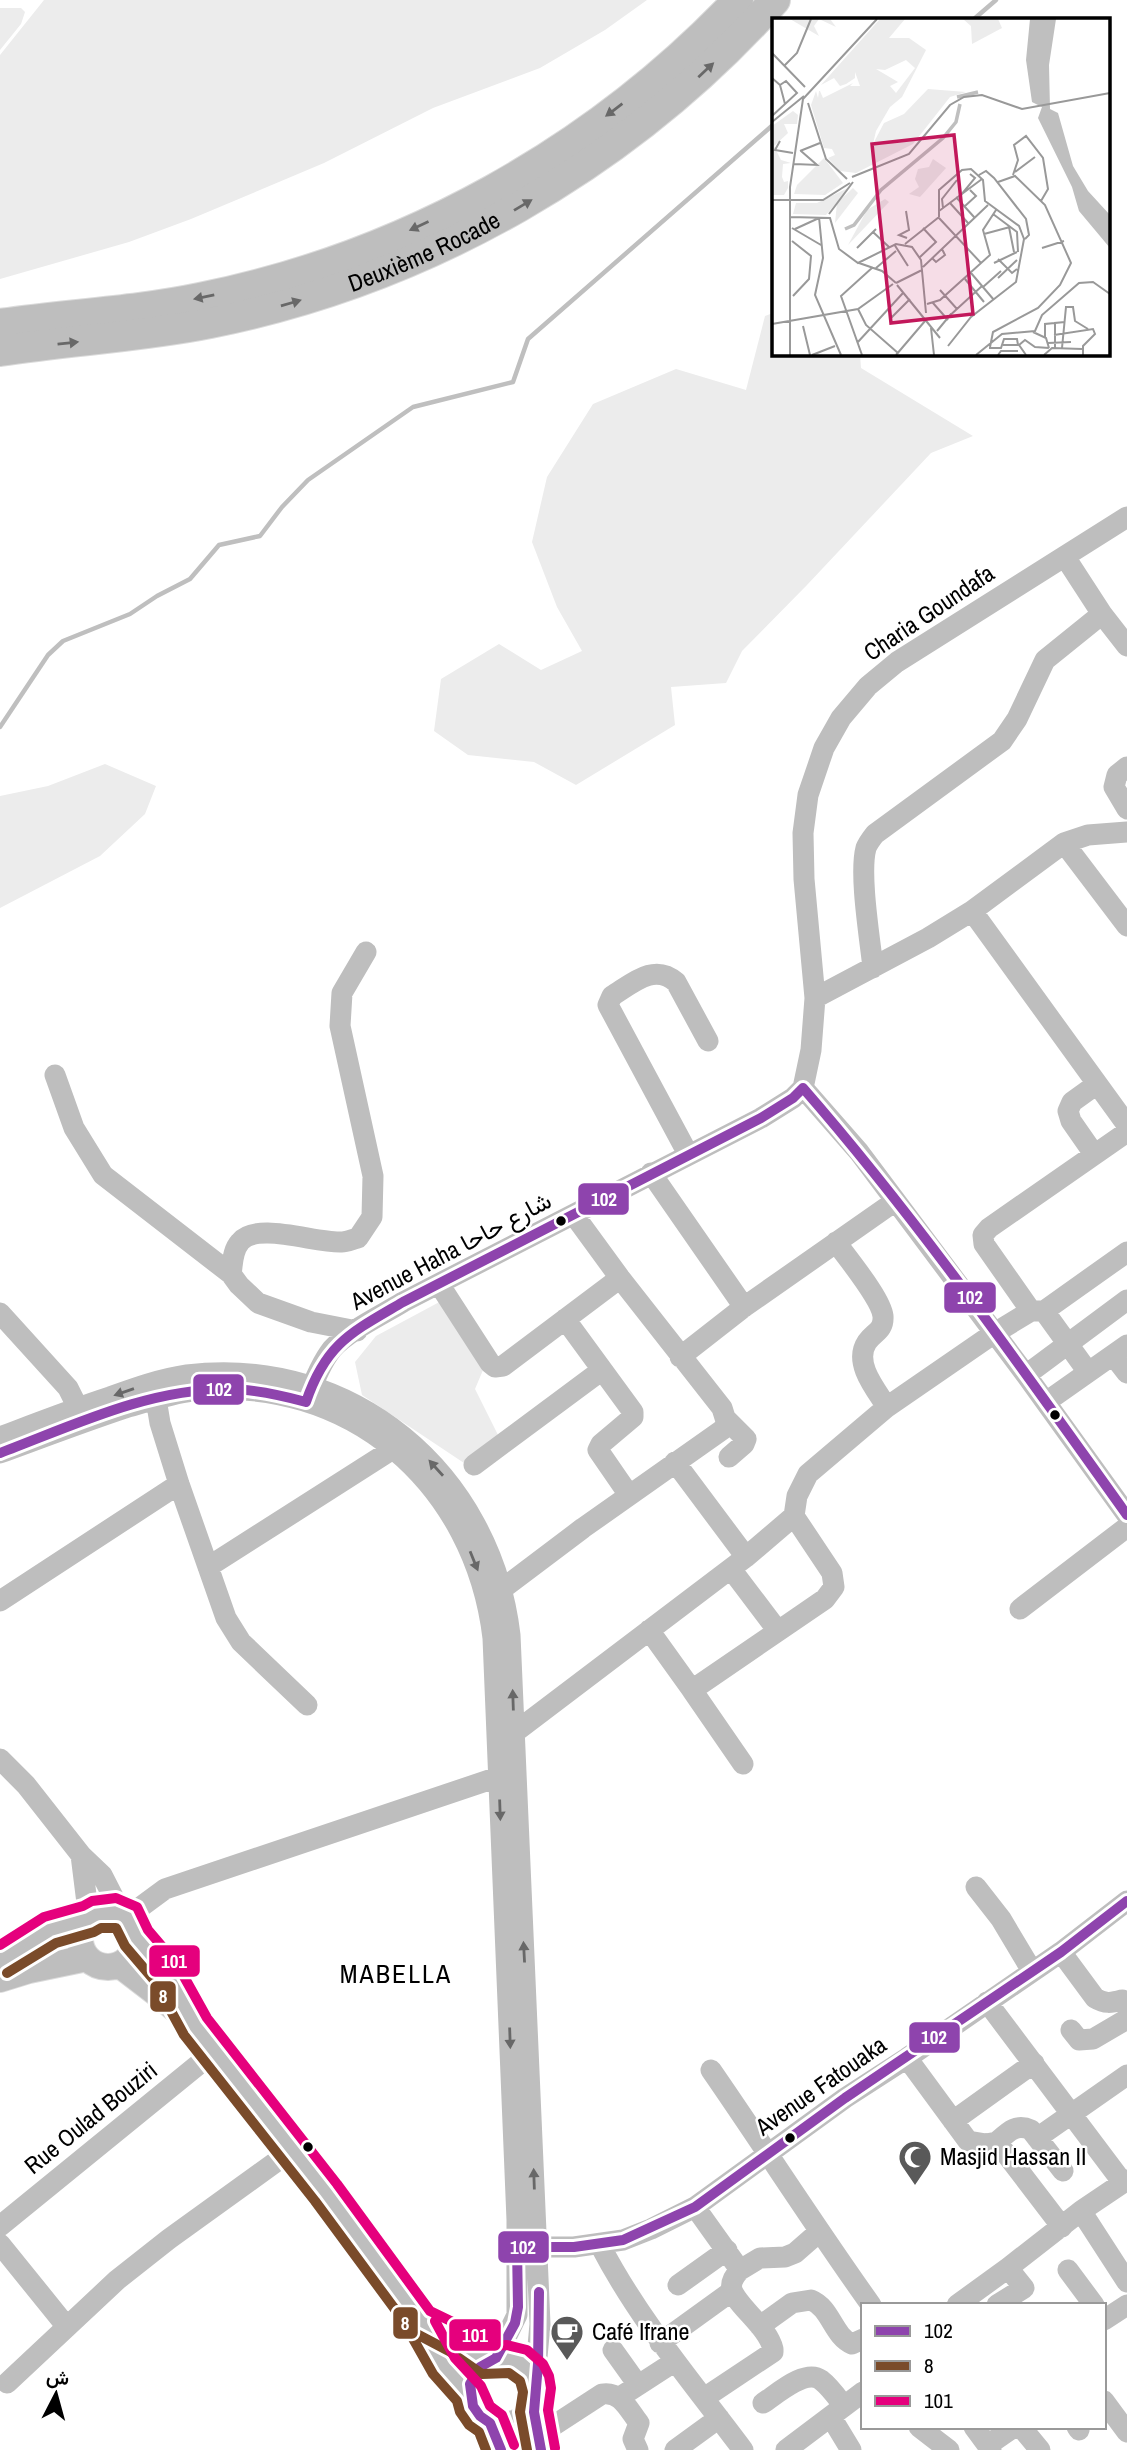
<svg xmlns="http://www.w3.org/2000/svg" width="1127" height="2450" viewBox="0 0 1127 2450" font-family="'Archivo Narrow',Vazirmatn,sans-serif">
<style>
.green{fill:#ececec}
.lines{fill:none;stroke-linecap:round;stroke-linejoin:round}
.stream{stroke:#bfbfbf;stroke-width:4.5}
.major-casing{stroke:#dbdbdb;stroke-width:28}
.highway-casing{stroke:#dbdbdb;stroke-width:32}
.minor{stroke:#bebebe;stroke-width:21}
.major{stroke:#bebebe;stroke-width:26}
.highway{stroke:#bebebe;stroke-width:30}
.bus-1-casing{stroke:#fff;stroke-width:16}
.bus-2-casing{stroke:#fff;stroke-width:16}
.bus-3-casing{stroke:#fff;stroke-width:16}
.bus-1{stroke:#8e44ad;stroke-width:10}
.bus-2{stroke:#7a4b2a;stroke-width:10}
.bus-3{stroke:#e5007d;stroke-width:10}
.oneway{fill:#686868}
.bus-dot{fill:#000;stroke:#fff;stroke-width:2.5}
.labels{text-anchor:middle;stroke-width:5;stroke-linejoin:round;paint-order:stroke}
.street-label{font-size:24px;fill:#000;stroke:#fff}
.poi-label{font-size:24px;fill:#000;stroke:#fff;text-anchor:start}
.neighbourhood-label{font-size:26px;letter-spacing:2px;fill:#000;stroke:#fff}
.inset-river{fill:none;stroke:#bfbfbf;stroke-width:3.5}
.inset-road{fill:none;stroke:#999;stroke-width:2}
.view{fill:#c2185b;fill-opacity:0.15;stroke:#c2185b;stroke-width:3.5}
.inset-edge{fill:none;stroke:#000;stroke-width:3.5}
.line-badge{stroke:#fff;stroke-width:2.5}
.badge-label{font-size:19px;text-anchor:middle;font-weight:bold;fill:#fff}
</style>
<rect width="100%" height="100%" fill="#fff"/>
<!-- green -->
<path class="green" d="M44 0H647L605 30 540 68 433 108 324 163 191 219 129 242 0 279V55Z
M0 8H21L25 12 21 24 0 50Z
M773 313 774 354H860L861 368 973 436 931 453 807 585 742 651 726 683 671 687 675 725 576 785 534 762 468 755 434 731 441 679 499 644 541 670 582 651 557 607 532 542 547 477 593 404 676 369 746 390 765 316Z
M105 764 156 786 145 814 100 856 0 908V796L48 786Z
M445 1299 486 1363 475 1389 498 1435 467 1465 362 1395 355 1362 376 1336Z"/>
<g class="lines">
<!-- stream -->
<path class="stream" d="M974 19 996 0
M0 727 48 655 63 641 130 614 157 596 190 579 219 545 260 536 282 507 308 480 413 407 513 382 528 339 774 124"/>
<defs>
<path id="major" d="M80 1939a28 28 0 1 1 56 0a28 28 0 1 1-56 0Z
M136 1938 159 1963 187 2011
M0 1961 50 1930 89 1919
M120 1965 163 1998 195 2026 326 2193 421 2322 444 2366 470 2394
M0 1979 29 1970 87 1958
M421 2322 456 2339 488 2361
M470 2391a34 34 0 1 1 68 0a34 34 0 1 1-68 0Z
M533 2408 541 2450
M490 2423 501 2450"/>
<g id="highway">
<path d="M0 324C67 314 133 312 200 298 404 257 595 151 738 0"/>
<path id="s1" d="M0 351C70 340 141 337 210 323 426 280 629 164 775 0"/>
</g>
</defs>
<!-- major casing -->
<use href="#major" class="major-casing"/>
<!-- highway casing -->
<use href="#highway" class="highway-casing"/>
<!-- minor -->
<path class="minor" d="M1065 557 1102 614 1127 646
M1127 767 1117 775 1114 787 1127 809
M1064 843 1127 926
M972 911 1127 1125
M873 968C870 939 859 874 866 848 868 843 871 839 875 834L1002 741 1017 719 1045 660 1102 614
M815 998 928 938 972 911 1064 843 1088 835 1127 832
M55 1075 74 1128 103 1175 231 1274
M803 1088 811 1050 815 998 804 879 803 833 808 795 824 748 841 718 868 686 897 662 1127 517
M803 1088 859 1152 1026 1375 1127 1515
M688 1154 608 1005 612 996C633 983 654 963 676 982L708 1041
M1094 1154 1071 1121 1068 1111 1072 1102 1097 1084
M651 1173 744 1307
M836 1242C847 1258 881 1298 883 1316 884 1331 874 1332 867 1342 853 1363 876 1390 887 1407
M439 1284 490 1363 495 1367 503 1366 620 1278
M1031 1311 984 1244 983 1235 989 1228 1127 1132
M1044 1311 1088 1372
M0 1313 68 1388 84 1420
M565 1319 633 1412V1417L601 1444 598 1450 629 1495
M357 1331 311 1322 258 1303 239 1285 231 1274C233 1263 232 1251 240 1242 256 1221 318 1244 342 1242 347 1242 353 1239 358 1238L372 1217 373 1176 340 1026 342 993 366 952
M1113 1355 1127 1373
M680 1357 744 1307 894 1202
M1026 1375 1127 1300
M154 1387 160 1423 179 1484 226 1618 241 1642 307 1705
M307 1400C313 1383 321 1363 332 1349 348 1331 382 1315 403 1302L761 1118 793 1098 803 1088
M1046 1402 1127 1345
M727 1420 746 1439 744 1444 729 1457
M0 1437C37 1423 73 1409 110 1397 135 1388 160 1379 187 1375 352 1355 491 1473 510 1635L540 2324 535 2379
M0 1453C41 1438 83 1422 125 1408 147 1402 169 1394 192 1391 350 1374 475 1484 493 1638L517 2220V2315L496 2358
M675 1462 746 1557
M474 1465 602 1370
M208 1567 393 1449
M731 1569 778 1631
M493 1596 583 1528 722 1430 727 1424 722 1408 620 1278 574 1215
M0 1601 179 1484
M1020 1609 1127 1527
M649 1630 692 1690 825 1599 834 1587 832 1573 794 1516
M692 1690 743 1764
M514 1733 746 1557 794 1516 797 1496 808 1474 887 1407 993 1334 1031 1311H1044L1127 1252
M0 1759 26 1785 81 1855 102 1875 123 1916
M81 1855 89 1919
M976 1887 1001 1919 1032 1971
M127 1917 165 1889 510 1773
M1061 1952 1095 1998C1105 2004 1111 2003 1122 2000L1127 2007
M987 2002 1123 2183
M1071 2030 1079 2040 1093 2039 1127 2019
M907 2058 968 2141 986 2144 997 2142
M711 2070C765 2148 816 2228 871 2305
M953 2121 1034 2063
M1037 2138 1127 2075
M695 2207 740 2270C735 2275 730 2282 732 2290 738 2307 768 2327 773 2349V2352L704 2398
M1081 2211 1127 2282
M0 2226 215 2051
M1062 2227 997 2142C1008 2132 1016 2123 1031 2130L1063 2171
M0 2244 67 2327
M600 2245C639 2320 693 2383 743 2450
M524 2247H574L623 2240 651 2229 695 2207 845 2098 907 2058 1061 1952 1127 1901
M740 2270 760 2258 785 2257 795 2253 819 2232
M1068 2270 1094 2305
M678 2285 727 2250
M957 2305 1008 2268
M997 2305 1024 2288 1008 2268 1081 2211 1127 2180
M1104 2320 1127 2305
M760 2326 792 2303 811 2300C831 2308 833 2336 852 2344L863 2339
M660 2343 732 2291
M613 2350 638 2385
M7 2383 117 2280 169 2239 291 2151
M620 2397 674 2362
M1104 2401 1127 2432
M763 2403C776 2395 805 2368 821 2380 830 2387 837 2397 843 2405
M831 2417 851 2450
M919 2427 949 2450
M974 2427 991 2450
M1021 2427 1040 2450
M1077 2427 1079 2430
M539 2435 602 2394C621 2391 628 2409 639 2423L633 2439 638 2450
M988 2445 1014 2427
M675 2450 719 2418
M786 2450 863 2392"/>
<!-- major -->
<use href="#major" class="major"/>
<!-- highway -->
<use href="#highway" class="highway"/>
<defs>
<path id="bus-1" d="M803 1088C920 1222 1023 1370 1127 1515
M0 1453C72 1426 148 1389 227 1389 254 1389 280 1395 306 1402 326 1343 352 1332 403 1302L761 1118 793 1098 803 1088
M539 2292 538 2364 534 2412 541 2450
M501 2450 490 2423 480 2416 473 2406 470 2384 480 2367 496 2358 515 2323 518 2307 517 2247H574L623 2240 695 2207 845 2098 1061 1952 1127 1901"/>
<path id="bus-2" d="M7 1973 56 1943 94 1932 101 1928H116L125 1946 154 1980 184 2035 315 2201 411 2331 449 2351 482 2374 509 2373 520 2381 523 2392 520 2412 527 2450
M411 2335 433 2374 457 2401 460 2412 469 2425 479 2432 486 2450"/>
<path id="bus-3" d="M0 1945 44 1917 83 1906 92 1901 116 1898 137 1907 148 1930 177 1964 207 2018 337 2184 430 2311 463 2327 491 2346 507 2345 527 2350 543 2364 549 2376 551 2388 548 2410 555 2448
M435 2321 455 2358 481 2386 490 2406 502 2415 514 2445"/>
</defs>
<!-- bus-1 casing -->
<use href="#bus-1" class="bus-1-casing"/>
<!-- bus-2 casing -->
<use href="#bus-2" class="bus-2-casing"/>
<!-- bus-3 casing -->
<use href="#bus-3" class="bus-3-casing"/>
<!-- bus-1 -->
<use href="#bus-1" class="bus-1"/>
<!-- bus-2 -->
<use href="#bus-2" class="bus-2"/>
<!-- bus-3 -->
<use href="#bus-3" class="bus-3"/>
</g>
<!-- one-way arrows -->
<defs><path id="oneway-solid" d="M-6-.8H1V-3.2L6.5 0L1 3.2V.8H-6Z" transform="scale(1.75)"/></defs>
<g class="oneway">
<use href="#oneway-solid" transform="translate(706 70) rotate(-43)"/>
<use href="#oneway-solid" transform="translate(614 110) rotate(143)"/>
<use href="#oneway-solid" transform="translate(523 205) rotate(-31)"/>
<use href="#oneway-solid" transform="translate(419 226) rotate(155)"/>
<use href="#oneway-solid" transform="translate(204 297) rotate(168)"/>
<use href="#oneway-solid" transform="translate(291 303) rotate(-16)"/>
<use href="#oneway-solid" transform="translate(68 343) rotate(-6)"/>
<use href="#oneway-solid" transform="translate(124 1392) rotate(161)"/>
<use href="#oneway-solid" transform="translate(436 1468) rotate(-132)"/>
<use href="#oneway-solid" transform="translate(474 1561) rotate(68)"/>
<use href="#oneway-solid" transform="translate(513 1700) rotate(-92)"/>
<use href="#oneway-solid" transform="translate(500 1810) rotate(88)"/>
<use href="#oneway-solid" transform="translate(524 1952) rotate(-93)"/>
<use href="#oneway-solid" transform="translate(510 2038) rotate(88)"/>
<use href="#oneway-solid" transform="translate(534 2179) rotate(-92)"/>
</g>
<!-- icons -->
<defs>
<symbol id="mosque-pin" viewBox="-11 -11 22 30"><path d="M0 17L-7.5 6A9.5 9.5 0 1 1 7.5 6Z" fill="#595959" stroke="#fff"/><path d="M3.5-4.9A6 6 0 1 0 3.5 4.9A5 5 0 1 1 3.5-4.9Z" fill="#fff"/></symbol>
<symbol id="cafe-pin" viewBox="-11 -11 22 30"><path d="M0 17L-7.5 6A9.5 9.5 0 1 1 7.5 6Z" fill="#595959" stroke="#fff"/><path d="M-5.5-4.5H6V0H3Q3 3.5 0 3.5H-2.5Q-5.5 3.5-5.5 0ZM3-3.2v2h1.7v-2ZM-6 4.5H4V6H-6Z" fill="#fff"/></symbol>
</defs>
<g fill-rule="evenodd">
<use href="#mosque-pin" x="896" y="2138" width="38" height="52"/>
<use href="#cafe-pin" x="548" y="2313" width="38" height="52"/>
</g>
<!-- markers -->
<g class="bus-dot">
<circle cx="561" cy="1221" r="6"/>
<circle cx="1055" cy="1415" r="6"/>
<circle cx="790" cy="2138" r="6"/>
<circle cx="308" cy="2147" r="6"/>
</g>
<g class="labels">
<!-- street labels -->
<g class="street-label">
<text dy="8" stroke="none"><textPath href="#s1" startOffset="438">Deuxième Rocade</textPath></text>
<text transform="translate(929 613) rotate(-34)" y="8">Charia Goundafa</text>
<text transform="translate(451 1251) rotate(-28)" y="8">Avenue Haha شارع حاحا</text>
<text transform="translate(821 2086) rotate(-35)" y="8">Avenue Fatouaka</text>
<text transform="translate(91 2118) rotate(-39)" y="8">Rue Oulad Bouziri</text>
</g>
<!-- poi labels -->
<g class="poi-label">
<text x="940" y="2165">Masjid Hassan II</text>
<text x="592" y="2340">Café Ifrane</text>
</g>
<!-- neighbourhood labels -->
<g class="neighbourhood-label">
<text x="396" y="1983">MABELLA</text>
</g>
</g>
<!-- overview -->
<g transform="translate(772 18)">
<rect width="338" height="338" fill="#fff"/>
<path d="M18 1H58L64 9 47 1 42 8 47 18ZM108 1H133L117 20H137L154 32 130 79 118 89 104 113 101 126 112 105 132 96 156 71 194 74 178 79 141 126 84 155 68 153 56 140 63 137 60 131 52 130 39 87 44 73 46 80 47 73 59 72 48 73 51 80 81 65 78 68H88L83 54V60L74 66 68 68 62 60 49 67ZM134 42 143 50 124 75 118 68 126 64 104 51 113 52ZM191 1H226L230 10 200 26 199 8ZM21 93 26 97 25 106H12L16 115 2 128 9 142 19 145 11 146 10 159 12 164 16 163V170L12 177H0V108ZM52 140 71 165 53 177 22 176 25 167ZM161 141 174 150 148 179 137 176 147 169 143 161 146 151 157 149ZM78 169 54 197 21 196 24 185H45ZM81 170 86 175 63 205 65 185ZM113 181 117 184 76 227 95 192Z" fill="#ececec" fill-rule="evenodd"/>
<path d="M258 1H284L277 47 278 91 286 95 301 148 316 173 338 197V230L307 193 300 169 266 100 270 89 260 84 254 42Z" fill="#bfbfbf"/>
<path class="inset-river" d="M185 79 206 74M73 211 82 207 109 172 171 120 184 104 188 86"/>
<path class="inset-road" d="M0 35 33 69M13 47 25 35 39 1M0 60 8 67 13 86M36 85 54 141 75 161M0 98 25 75 14 63 8 67M0 104 32 78M8 123 3 132 21 135M28 133 48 125M22 146 45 147 29 133M243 154 263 139M207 157 214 153 222 160 254 201 257 217 253 221M241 157 246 142 242 127 254 118 271 140 276 171 269 183M80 159 137 136 178 87 192 79 210 77 250 91 338 75M189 177 203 160 198 156M184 179 202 199M0 182H51L78 165M178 185 196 205M193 188 204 178 198 172M171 190 170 181 185 162M134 193 137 212 127 217 135 220M167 193 210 161M57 196 81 164M221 196 245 214 246 234M18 199 58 200 67 231 86 245 124 226 140 229 149 242 154 295M47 199 51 240 43 277 69 337M167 199V172L190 152 199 151 211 162 213 183 247 208 252 221 244 264 199 299 176 328M167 200 209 245M237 209 242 234M20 210 49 227M23 211 47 200M101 214 117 229M212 216 238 209M20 223 39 238 37 261 21 278M122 226 136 248M133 226 167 199M85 230 104 211M270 230 292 223M148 239 164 224 151 210M160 240 164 244 173 237 170 231M226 241 240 255 245 251M87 245 110 253 124 265M222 245 245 234M151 249 216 187M104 250 124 233M199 255 222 282M226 260 245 242M193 261 212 284M124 265 150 252M125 267 168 320M211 269 229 253M168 272 185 291M161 285 176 302M155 286 168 282 218 237 211 212 224 192M86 291 94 307 126 335M119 300 138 281M174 301 210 268M0 306 86 291 121 266M31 308 38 337M159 310 162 337M165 313 179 296M261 314 274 320 277 330M282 317 321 311 323 316 311 328V337M273 320V306L283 305M85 325 131 275M276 325 299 324M231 327H247L254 337M247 327 253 322 263 329 277 330M218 329 221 314 266 290 288 267 299 245 273 187 243 158 226 164M217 330H229L232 321H245L246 327M283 330V305L293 304M290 330 294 289H301L303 303 316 311M18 337V169L31 81 105 1M40 337 63 328M90 337 69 278 101 249M124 337 153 303M204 337 230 316 263 313 270 297 307 265 321 264 338 276M226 337 229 333H246M272 337 280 330 310 331"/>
<path class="view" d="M182 117 201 296 119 305 100 126Z"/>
<rect width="338" height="338" class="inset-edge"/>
</g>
<g class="line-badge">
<rect x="577" y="1182" width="53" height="34" rx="7" fill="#8e44ad"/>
<rect x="943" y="1281" width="54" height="33" rx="7" fill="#8e44ad"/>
<rect x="192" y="1373" width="53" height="33" rx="7" fill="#8e44ad"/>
<rect x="148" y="1944" width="53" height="34" rx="7" fill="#e5007d"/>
<rect x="149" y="1980" width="28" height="33" rx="7" fill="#7a4b2a"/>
<rect x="908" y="2021" width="53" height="33" rx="7" fill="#8e44ad"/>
<rect x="497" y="2230" width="53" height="34" rx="7" fill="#8e44ad"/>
<rect x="392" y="2306" width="27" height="34" rx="7" fill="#7a4b2a"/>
<rect x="448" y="2318" width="54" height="34" rx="7" fill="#e5007d"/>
</g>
<g class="badge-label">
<text x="604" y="1206">102</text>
<text x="970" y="1304">102</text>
<text x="219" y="1396">102</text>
<text x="174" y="1968">101</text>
<text x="163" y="2003">8</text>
<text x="934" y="2044">102</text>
<text x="523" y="2254">102</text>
<text x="405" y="2330">8</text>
<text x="475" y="2342">101</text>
</g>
<!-- legend -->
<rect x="861" y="2303" width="245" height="126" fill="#ffffff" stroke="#999999" stroke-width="2"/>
<rect x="875" y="2326" width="35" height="10" fill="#8e44ad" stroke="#999999" stroke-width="2"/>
<text x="924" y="2338" font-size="21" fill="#000000">102</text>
<rect x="875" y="2361" width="35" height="10" fill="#7a4b2a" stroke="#999999" stroke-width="2"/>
<text x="924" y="2373" font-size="21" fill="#000000">8</text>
<rect x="875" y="2396" width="35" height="10" fill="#e5007d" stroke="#999999" stroke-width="2"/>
<text x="924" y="2408" font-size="21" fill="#000000">101</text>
<!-- north arrow -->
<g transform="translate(56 2394) rotate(6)" stroke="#ffffff" stroke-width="5" paint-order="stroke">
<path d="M0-5L12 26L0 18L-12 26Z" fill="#000000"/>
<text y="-10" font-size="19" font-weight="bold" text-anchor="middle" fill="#000000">ش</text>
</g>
</svg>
